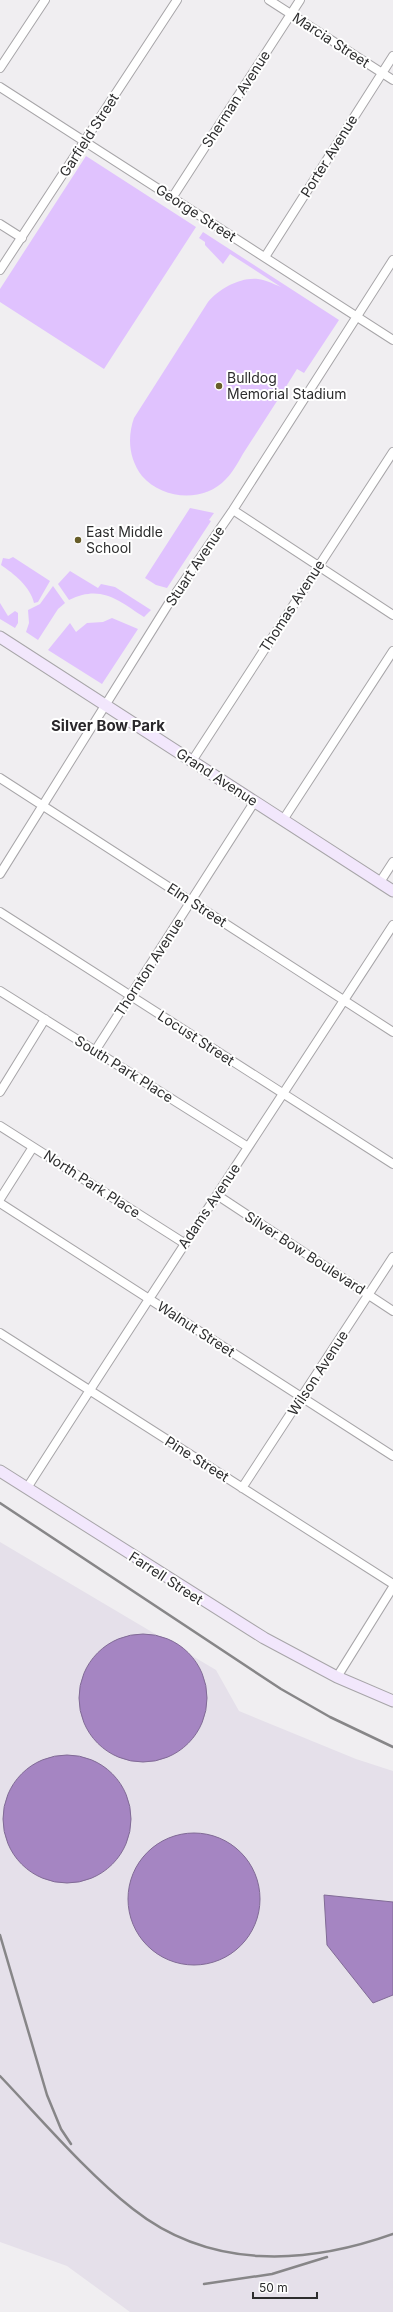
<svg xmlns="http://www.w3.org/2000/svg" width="393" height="2312" viewBox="0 0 393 2312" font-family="Inter,sans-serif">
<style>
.built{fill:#e5e0ea}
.green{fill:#e0c2fe}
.water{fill:#a585c2;stroke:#816b96}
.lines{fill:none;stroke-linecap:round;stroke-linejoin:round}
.minor-casing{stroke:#a7a5a8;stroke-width:10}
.secondary-casing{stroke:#a7a5a8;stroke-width:13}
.minor{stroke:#fff;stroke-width:8}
.secondary{stroke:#f2e7fc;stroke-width:11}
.rail{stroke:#878688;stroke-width:2.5}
.poi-dot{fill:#675d29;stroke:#fff;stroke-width:1.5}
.labels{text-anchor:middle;stroke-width:4;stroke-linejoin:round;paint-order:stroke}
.street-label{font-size:14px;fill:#2d2d2e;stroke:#fff}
.poi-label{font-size:14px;fill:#2d2d2e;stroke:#fff;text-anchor:start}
.neighbourhood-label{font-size:15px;font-weight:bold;fill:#2a282b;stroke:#fff}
</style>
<rect width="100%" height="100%" fill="#f0eef1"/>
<!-- built -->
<path class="built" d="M0 1542 216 1670 239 1711 356 1759 393 1771V2312H130L67 2266 0 2242Z"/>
<!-- green -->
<path class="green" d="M86 156 196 227 104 369 0 302V289Z
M203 232 339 320 304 373 297 369C281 395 265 420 248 446 241 456 235 470 226 479 204 503 163 500 142 476 129 459 127 438 134 418L208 302C219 289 240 277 258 279 266 280 274 284 281 287L230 254 223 264 205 245V242L199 238Z
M190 508 214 513 209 520 211 521 167 588 156 585 145 578Z
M13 557 50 581 38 602 34 603C30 586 14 574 1 565L3 558 9 559Z
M70 571 98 588 101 584 115 587 151 610 144 617C118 600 101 584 69 600L58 584Z
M53 586 65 603 58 609 38 640 26 632 29 623 28 610 40 604Z
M0 603 8 616 15 611 18 613V623L15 628 0 619Z
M112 618 138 629 102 684 48 650 70 623 76 632 87 623 103 622Z"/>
<!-- water -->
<path class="water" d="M79 1698a64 64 0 1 1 128 0a64 64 0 1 1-128 0Z
M3 1819a64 64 0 1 1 128 0a64 64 0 1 1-128 0Z
M128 1899a66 66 0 1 1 132 0a66 66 0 1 1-132 0Z
M324 1895 393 1902V1995L373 2003 327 1945Z"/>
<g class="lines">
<defs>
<path id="minor" d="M269 0 393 80
M0 68 45 0
M0 87 393 340
M172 198 300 0
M0 224 22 238
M265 257 393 56
M0 270 177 0
M233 510 393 615
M192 761 393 452
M0 778 393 1032
M283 820 393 651
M0 874 169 603 233 510 393 260
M380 882 393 862
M0 912 393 1164
M0 991 248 1147
M95 1051 255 801
M0 1092 45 1019
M0 1126 184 1243
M217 1195 393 1311
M0 1199 33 1147
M0 1203 393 1456
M0 1333 393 1584
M27 1488C147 1300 271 1113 393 925
M242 1488 393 1257
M337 1677 393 1587"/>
<path id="secondary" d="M0 637 393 891
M0 1471 264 1638 337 1677 393 1701"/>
</defs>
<!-- minor casing -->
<use href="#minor" class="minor-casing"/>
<!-- secondary casing -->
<use href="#secondary" class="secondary-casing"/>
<!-- minor -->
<use href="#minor" class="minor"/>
<!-- secondary -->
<use href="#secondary" class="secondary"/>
<!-- rail -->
<path class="rail" d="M0 1503 281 1689 330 1717 393 1747
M0 1935 47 2095 61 2129 71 2144
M0 2076C41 2119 87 2173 133 2209 210 2270 306 2265 393 2234
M204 2284 272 2274 327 2257"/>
</g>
<!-- markers -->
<g class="poi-dot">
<circle cx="219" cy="386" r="4"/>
<circle cx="78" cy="540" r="4"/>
</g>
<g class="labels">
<!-- street labels -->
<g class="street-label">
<text transform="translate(331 40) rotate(33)" y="5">Marcia Street</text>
<text transform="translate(236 99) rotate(-57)" y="5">Sherman Avenue</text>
<text transform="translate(89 135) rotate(-57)" y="5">Garfield Street</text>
<text transform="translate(329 156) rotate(-58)" y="5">Porter Avenue</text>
<text transform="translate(196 213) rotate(33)" y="5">George Street</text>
<text transform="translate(195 566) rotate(-56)" y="5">Stuart Avenue</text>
<text transform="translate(292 606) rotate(-57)" y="5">Thomas Avenue</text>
<text transform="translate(217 777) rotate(33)" y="5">Grand Avenue</text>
<text transform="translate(197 905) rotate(33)" y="5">Elm Street</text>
<text transform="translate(149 967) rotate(-57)" y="5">Thornton Avenue</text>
<text transform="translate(196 1038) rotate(33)" y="5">Locust Street</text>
<text transform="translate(124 1069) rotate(32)" y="5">South Park Place</text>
<text transform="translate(92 1184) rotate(33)" y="5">North Park Place</text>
<text transform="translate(209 1206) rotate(-56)" y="5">Adams Avenue</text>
<text transform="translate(305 1253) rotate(33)" y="5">Silver Bow Boulevard</text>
<text transform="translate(196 1329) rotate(33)" y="5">Walnut Street</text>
<text transform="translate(318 1373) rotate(-57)" y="5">Wilson Avenue</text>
<text transform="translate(197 1459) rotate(32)" y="5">Pine Street</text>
<text transform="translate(166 1578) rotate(33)" y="5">Farrell Street</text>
</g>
<!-- poi labels -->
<g class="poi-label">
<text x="227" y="383">Bulldog<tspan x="227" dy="16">Memorial Stadium</tspan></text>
<text x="86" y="537">East Middle<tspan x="86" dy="16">School</tspan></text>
</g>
<!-- neighbourhood labels -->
<g class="neighbourhood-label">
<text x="108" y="731">Silver Bow Park</text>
</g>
</g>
<!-- scale -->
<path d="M253 2292v6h64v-6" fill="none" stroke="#2d2d2e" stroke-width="2"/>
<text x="259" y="2292" font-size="12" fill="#2d2d2e" stroke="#ffffff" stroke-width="3" paint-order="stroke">50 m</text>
</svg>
